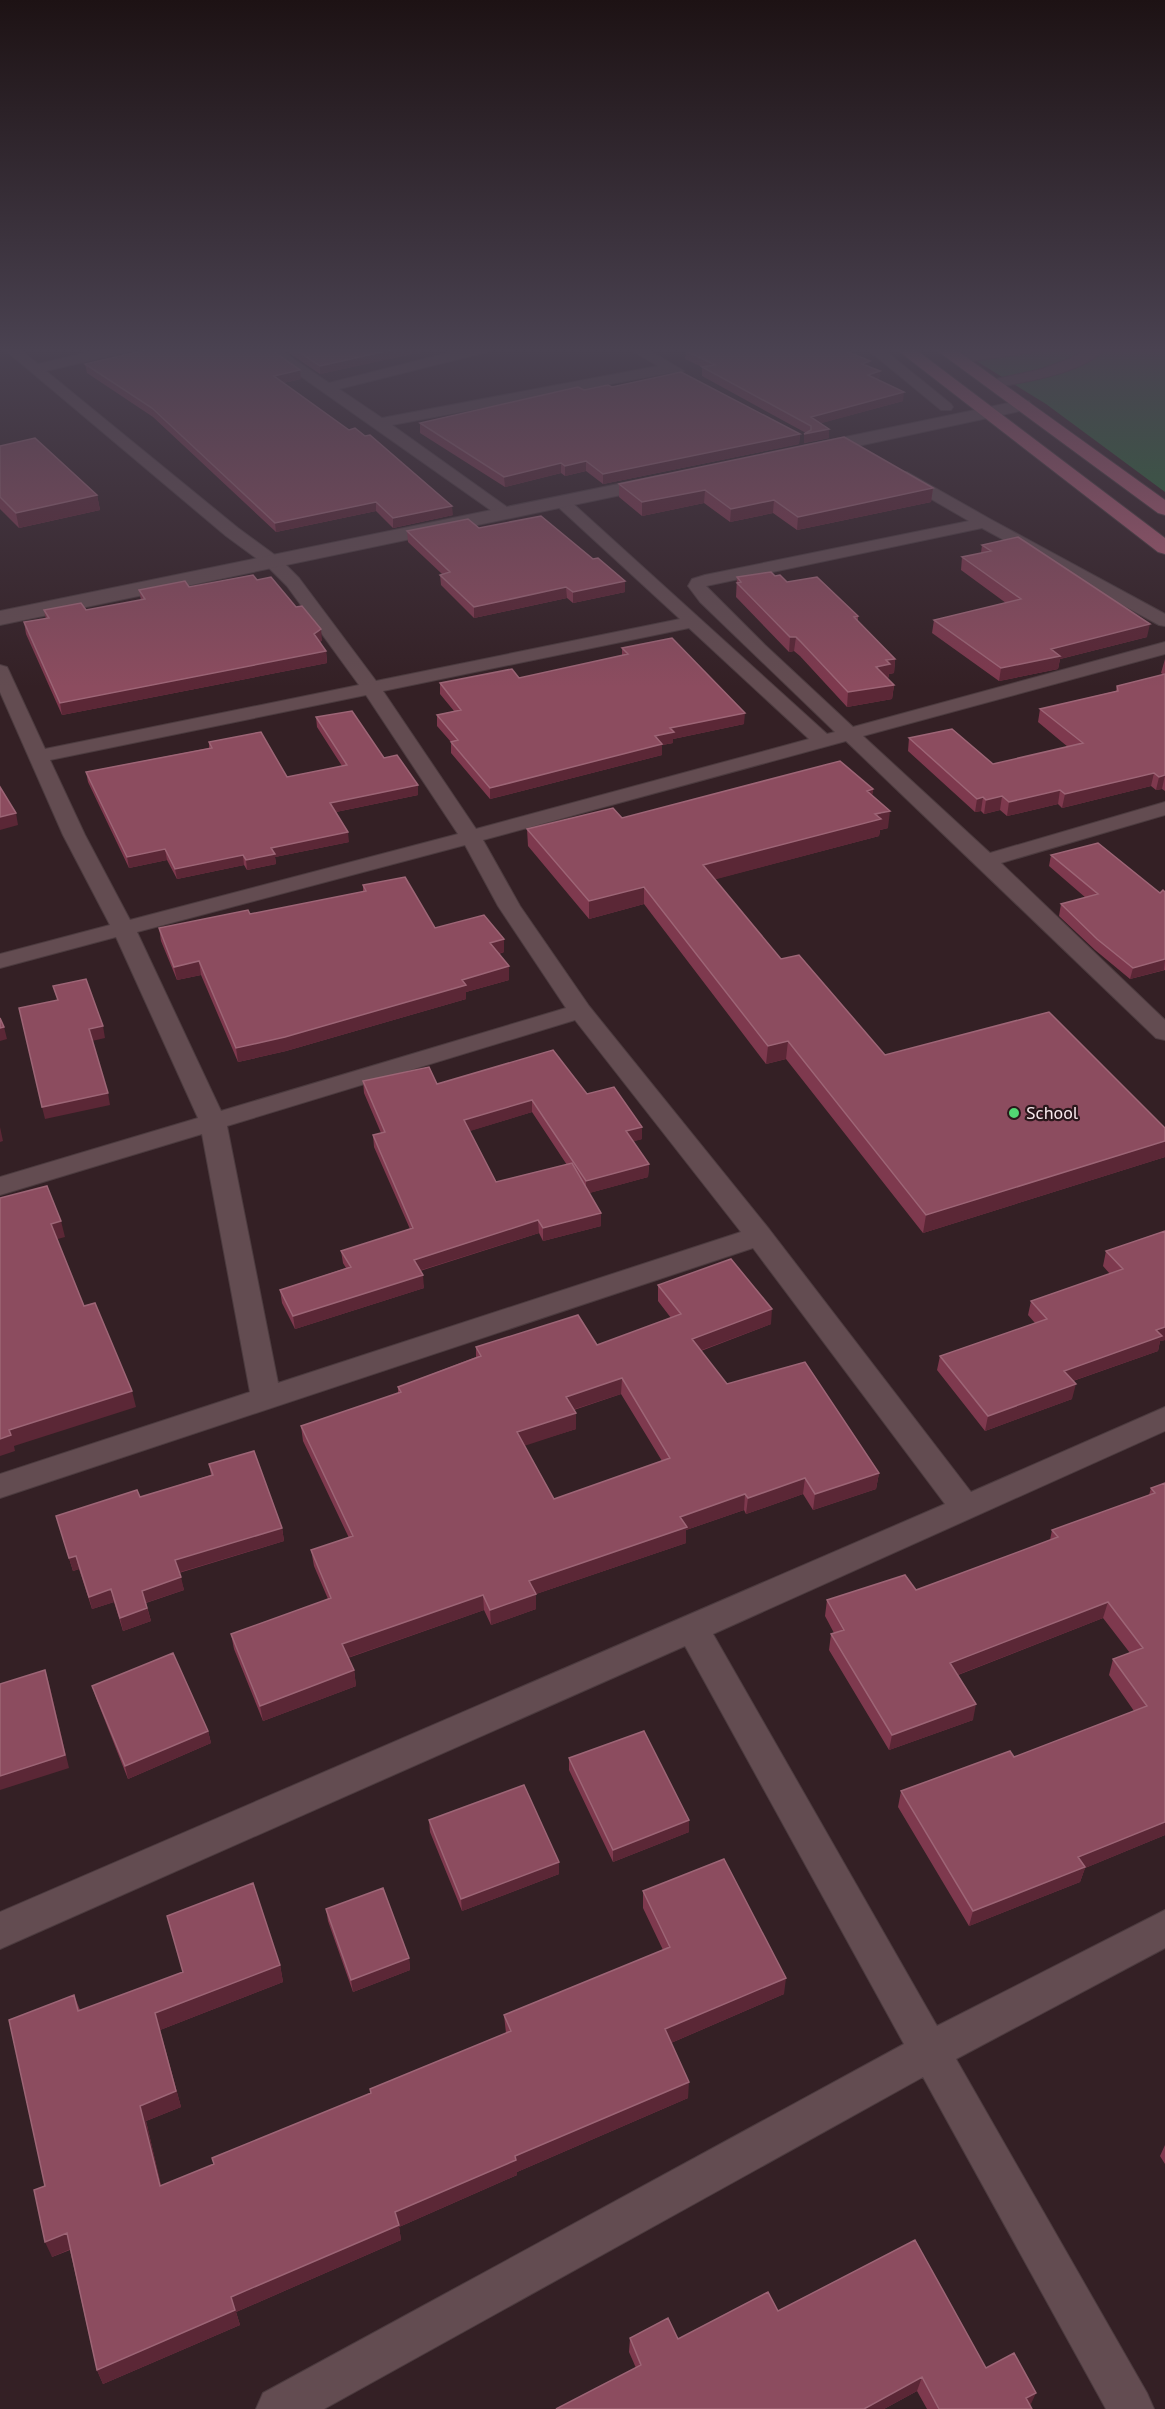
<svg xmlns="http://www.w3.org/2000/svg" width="1165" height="2409" viewBox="0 0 1165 2409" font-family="'PT Sans',sans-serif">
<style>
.forest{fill:#2a6c39}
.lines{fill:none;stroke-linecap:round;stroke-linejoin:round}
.street-casing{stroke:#4c3b3f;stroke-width:2}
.secondary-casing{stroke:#4c3b3f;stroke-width:2}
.primary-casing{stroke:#4c3b3f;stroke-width:2}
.street{fill:#634c51;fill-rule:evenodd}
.secondary{fill:#634c51;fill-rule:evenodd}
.primary{fill:#aa5a70;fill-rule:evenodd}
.wall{fill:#7e394e;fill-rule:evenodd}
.shaded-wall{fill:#5b2736}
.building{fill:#8c4c5f;stroke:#9d6576;stroke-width:1.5;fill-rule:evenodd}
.poi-dot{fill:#52d673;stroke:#2a171b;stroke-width:2}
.labels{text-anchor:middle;stroke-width:4.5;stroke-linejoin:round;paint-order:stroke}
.poi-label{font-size:18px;fill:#faebee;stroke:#2a171b;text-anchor:start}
</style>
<rect width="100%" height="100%" fill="#342025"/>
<!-- forest -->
<path class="forest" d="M957 349H1165V492L1046 404Z"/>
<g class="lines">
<defs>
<path id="street" d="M4 349H20L38 364 102 349H129L127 352 46 371 238 528 279 558 299 578 376 681 680 619 556 505 554 502 556 499H568L827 734 835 732 700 602 688 586 692 579 705 575 969 521 895 478 893 475 895 472H907L990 519 1165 614V626L1159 625 982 528 706 586 765 645 853 727 1165 642V654L863 736 990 853 1165 802V815L1001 863 1165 1020V1040L1156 1038 846 741 483 840 520 906 589 1006 769 1229 971 1492 1165 1407V1431L713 1634 937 2026 1165 1910V1948L956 2059 1147 2393 1154 2409H1106L923 2077 324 2409H256L263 2393 904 2044 685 1646 0 1949V1912L945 1504 753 1248 0 1498V1474L250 1392 202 1134 0 1195V1177L198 1118 116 937 0 968V954L110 925 63 835 0 692V665L7 667 9 671 45 749 359 685 287 586 267 566 226 536ZM689 628 809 739 476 829 383 691ZM366 695 458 834 130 920 85 835 50 760ZM465 845 498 906 566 1008 221 1111 137 932ZM575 1020 741 1232 278 1383 227 1126Z
M262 349H279L329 383 464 349H489L487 352 339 389 382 418 658 366 629 349H647L684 371 677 375 670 373 392 425 511 510 513 513 511 516H499Z
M867 349H883L951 404 953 407 951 410H941Z
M997 349H1036L1029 353 958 363 951 359 958 355Z
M1088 349H1105C1082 374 1024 382 992 388L985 384 987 381 1042 369 1069 359Z"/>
<path id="secondary" d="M1023 400 1029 401 1032 405 1029 409 807 457 800 455 798 451 800 447 807 445Z
M662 475 669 477 672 481 669 485 0 625V611Z"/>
<path id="primary" d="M896 349H915L1165 538V554L1158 552Z
M935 349H955L1165 500V515L1158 513Z"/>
</defs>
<!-- street casing -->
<use href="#street" class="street-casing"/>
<!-- secondary casing -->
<use href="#secondary" class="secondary-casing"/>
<!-- primary casing -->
<use href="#primary" class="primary-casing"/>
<!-- street -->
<use href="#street" class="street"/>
<!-- secondary -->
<use href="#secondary" class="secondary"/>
<!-- primary -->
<use href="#primary" class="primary"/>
</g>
<!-- wall -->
<path class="wall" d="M283 349H435L320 374Z
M686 351 869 367 880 371 879 380 903 401 821 423 829 438 804 443 806 433 702 376V367L685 359Z
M85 364 301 379 283 383 453 515 393 528 376 511 276 532 153 417 87 373Z
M612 387 800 434 799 444 603 484 586 471 565 476 561 473 505 487 420 433V423L584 390Z
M0 446 97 495 100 510 19 528 0 509Z
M619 484 933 488 931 502 797 530 773 513 730 522 704 503 642 516 619 497Z
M479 528 625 592 573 603 567 598 474 618 441 585 440 575 442 574 408 542 407 531Z
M982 545 1147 637 1060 659 1058 669 999 681 932 633 934 620 1006 603 961 570 962 557 981 553Z
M775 576 858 616V621L895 659 894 673 889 674 888 679 894 685 892 699 847 707 800 656 794 651 789 652 736 597 737 577Z
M257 580 322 640 320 642 326 651 327 663 62 715 26 634 24 622 46 619 44 610H86L141 600 139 590 189 587Z
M622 648 744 724 673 739V743L662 745V755L490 799 451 753V742L437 726V715L454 711 440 694V683L519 678 622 656Z
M1165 659V791L1162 789 1156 790 1151 786 1062 808 1058 804 1007 816 1000 810 984 814 981 811 975 812 908 751 909 738 993 764 1068 747 1038 722 1040 709 1116 691 1117 686 1164 675 1161 673Z
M316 717 384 758 418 785V795L336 812 349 842 275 857 276 864 247 870 244 865 177 879 167 860 129 868 88 782 86 772 209 748V742L287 777 342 766 317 727Z
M873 789 872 795 888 828 880 830 879 836 715 879 781 959 885 1055 1165 1128V1157L923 1233 786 1059 766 1064 644 904 589 919 528 846 527 829Z
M1051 855 1160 893 1165 892V970L1130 979 1095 950 1059 916 1061 904 1086 898 1049 866Z
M363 885 435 928 504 952 499 954 509 980 466 992V999L286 1051 238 1062 201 975 177 980 161 941 159 928 250 914 363 892Z
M363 1081 437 1084 587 1094 642 1127V1139L633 1141 649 1164 648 1177 589 1193 601 1226 543 1241 539 1233 420 1271 424 1288 295 1329 282 1303 280 1290 346 1268 343 1263 341 1251 410 1229 374 1147 373 1135 381 1133 364 1093ZM532 1112 567 1165 496 1182 469 1131Z
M1165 1231V1340L1160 1341 1158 1351 1073 1381 1072 1399 985 1431 937 1370 940 1356 1035 1323 1028 1315 1031 1301 1110 1274 1103 1266 1106 1251Z
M658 1285 771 1324 701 1351 727 1384 879 1473 876 1489 813 1510 803 1494 746 1514 744 1510 686 1530V1543L536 1594V1609L491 1625 484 1610 348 1658 354 1670 356 1686 263 1721 234 1649 231 1634 328 1599 314 1566 311 1550 349 1538 303 1441 301 1426 398 1393V1387L476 1357V1347L597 1345 671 1318 658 1301ZM621 1394 662 1461 554 1499 524 1445 576 1429V1413L574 1410Z
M209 1464 282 1528 284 1541 179 1573 184 1590 146 1603 151 1621 123 1631 114 1602 92 1609 79 1569 73 1571 56 1516 140 1497 211 1475Z
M1165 1483V1835L1085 1868 1080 1882 969 1926 898 1807 901 1791 1014 1757 1134 1711 1109 1675 1113 1659 1130 1653 1103 1618 958 1675 973 1720 889 1750 829 1650 831 1634 834 1633 825 1616 827 1600 916 1590 1050 1540 1052 1530 1149 1495 1151 1488Z
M92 1686 208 1731 211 1743 128 1779 96 1698Z
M569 1758 689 1820V1832L613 1862 569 1770Z
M429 1820 559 1862V1874L462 1911 430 1832Z
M643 1891 784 1994 671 2043 688 2098 517 2172V2175L399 2227 401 2240 236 2312 240 2325 103 2384 97 2370 70 2250 52 2257 45 2186 74 1995 80 2010 280 1965 283 1982 160 2030 181 2107 146 2121 161 2186 214 2164 370 2093V2089L506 2033 504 2015 663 1950 643 1908Z
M326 1909 409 1958 410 1970 353 1992 328 1921Z
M1165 2145V2164L1160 2156Z
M778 2311 986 2368 1030 2406 1032 2409H927L917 2391 884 2409H556L636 2368 629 2352 630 2338 678 2339Z"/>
<!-- shaded-wall -->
<path class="shaded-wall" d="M395 349H435L320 374V366Z
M870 361 869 370 862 364Z
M300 370 301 379 274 385V376Z
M880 371 879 380 868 375Z
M904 392 903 401 811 426V417Z
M829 429V438L804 443V434Z
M800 434 799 444 603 484V474Z
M586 461V471L565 476V466Z
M561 463V473L505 487 504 477Z
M933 488 931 502 797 530 798 517Z
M705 490 704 503 642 516V502Z
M97 495 100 510 19 528 16 513Z
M774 500 773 513 730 522 731 509Z
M376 502V511L276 532 275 523Z
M452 506 453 515 393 528V518Z
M625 581V592L573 603V592Z
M566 587 567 598 474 618V607Z
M1150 624 1147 637 1060 659 1058 669 999 681 1001 668 1051 649Z
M321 629 322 640 315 645 314 634Z
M790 637H796L794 651 789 652Z
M326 651 327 663 62 715 60 703Z
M895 659 894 673 889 674 888 679 876 667 886 660Z
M894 685 892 699 847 707 848 692Z
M745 713 744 724 673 739V743L662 745V755L490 799V788L655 736 670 728Z
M1154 773 1151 786 1062 808 1065 794Z
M1165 775 1162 789 1156 790 1159 777Z
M418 785V795L331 813 330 803Z
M873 789 871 806 867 791Z
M1060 790 1058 804 1007 816 1009 802Z
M1002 796 1000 810 984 814 986 800Z
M983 797 981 811 975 812 977 799Z
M890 811 888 828 880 830 879 836 702 883 703 865Z
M16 813 18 825 0 830V817Z
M348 832 349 842 275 857 276 864 247 870 246 860 271 848Z
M165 849 167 860 129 868 127 857Z
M243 855 244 865 177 879 175 869Z
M644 887V904L589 919V901Z
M504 939V952L490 956V943Z
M1165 959 1164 970 1130 979 1133 968Z
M199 961 201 975 177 980 174 967Z
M509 966V980L466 992V999L286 1051 238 1062 236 1048Z
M103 1026 105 1038 92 1041 89 1029Z
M4 1027 7 1039 0 1041V1028Z
M788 1041 786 1059 766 1064 768 1046Z
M108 1093 110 1105 45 1119 42 1107Z
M532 1100V1112L464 1133V1120Z
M0 1127 3 1141 0 1142Z
M642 1127V1139L626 1144V1131Z
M1165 1141V1157L923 1233 926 1215Z
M649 1164 648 1177 586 1194V1181Z
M601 1213V1226L543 1241V1228Z
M538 1220 539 1233 415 1272 414 1260Z
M61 1221 65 1237 54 1240 51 1224Z
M423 1275 424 1288 295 1329 293 1316Z
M772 1309 771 1324 691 1354 692 1339Z
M1165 1327V1340L1160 1341 1158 1351 1061 1385 1064 1371Z
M622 1378 621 1394 566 1412V1397Z
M1076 1384 1072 1399 985 1431 988 1416Z
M132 1391 136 1407 14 1446 15 1451 0 1456V1439L9 1430Z
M576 1413V1429L518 1448 517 1432Z
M879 1473 876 1489 813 1510 815 1494Z
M805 1478 803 1494 746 1514 748 1498Z
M745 1494 744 1510 686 1530V1543L536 1594V1609L491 1625 490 1610 529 1581 680 1517Z
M282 1528 284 1541 177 1573 175 1560Z
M76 1556 79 1569 73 1571 69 1558Z
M181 1577 184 1590 145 1603 142 1591Z
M111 1589 114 1602 92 1609 89 1597Z
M483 1595 484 1610 344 1659 342 1644Z
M1108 1602 1103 1618 947 1679 950 1663Z
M147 1608 151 1621 123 1631 120 1618Z
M45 1670 49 1683 69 1768 0 1790V1776Z
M354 1670 356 1686 263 1721 260 1706Z
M976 1704 973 1720 889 1750 892 1735Z
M208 1731 211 1743 128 1779 125 1766Z
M689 1820V1832L613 1862V1850Z
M1165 1822V1835L1085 1868 1080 1882 969 1926 973 1911 1078 1857Z
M559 1862V1874L462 1911 461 1899Z
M409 1958 410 1970 353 1992 351 1980Z
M280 1965 283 1982 160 2030 181 2107 146 2121 165 2202 160 2186 140 2106 155 2013Z
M786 1978 784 1994 664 2046 665 2029Z
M689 2082 688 2098 517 2172V2175L399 2227 401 2240 236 2312 240 2325 103 2384 97 2370 231 2297 395 2212 515 2156Z
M67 2233 73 2248 52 2257 45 2242Z
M922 2377 917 2391 884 2409H864Z
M1036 2393 1030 2406 1026 2398Z"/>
<!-- building -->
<path class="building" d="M150 349H270L300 370 274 376 349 430 355 428 365 436 370 435 452 506 393 518 376 502 275 523 152 408 85 364Z
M295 349H395L320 366Z
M692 349H841L870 361 862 364 880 371 868 375 904 392 811 417 829 429 804 434 811 430V426L702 367 715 365 686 351Z
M681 372 800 434 603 474 586 461 565 466 561 463 504 477 420 423 578 387 584 390 608 385 612 387Z
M844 437 933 488 798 517 774 500 731 509 705 490 642 502 619 484Z
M35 438 97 495 16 513 0 497V446Z
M541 516 593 559 598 558 625 581 573 592 566 587 474 607 440 575 450 572 407 531 468 519 479 528Z
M1018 537 1150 624 1051 649 1060 656 1001 668 934 620 1021 599 962 557 991 551 982 545Z
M771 572 775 576 780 575 787 582 817 577 858 616 854 617 895 659 886 660 890 664 876 667 894 685 848 692 801 642 796 637H790L737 583 741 582 737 577Z
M253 575 257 580 271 577 296 607 302 606 321 629 314 634 326 651 60 703 24 622 49 618 44 610 81 603 86 610 145 599 139 590 185 581 189 587Z
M672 638 745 713 670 728 674 732 655 736 662 744 490 788 451 742 458 740 437 715 461 710 440 683 512 669 519 678 628 654 622 648Z
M1165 674V775L1159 777 1154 773 1065 794 1060 790 1009 802 1002 796 986 800 983 797 977 799 909 738 952 729 993 764 1083 743 1040 709 1118 691 1117 686Z
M352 711 384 758 397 755 418 785 330 803 348 832 271 848 275 854 246 860 243 855 175 869 165 849 127 857 86 772 212 748 209 742 261 732 287 777 347 765 316 717Z
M840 761 873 789 867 791 890 811 875 814 881 819 703 865 781 959 799 955 885 1055 1049 1012 1165 1128V1141L926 1215 788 1041 768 1046 644 887 589 901 527 829 613 808 622 818Z
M0 787 16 813 0 817Z
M1098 843 1160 893 1163 890 1165 892V959L1133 968 1097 939 1061 904 1098 894 1051 855Z
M405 877 435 928 484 915 504 939 490 943 509 966 462 980 466 985 285 1037 236 1048 199 961 174 967 159 928 248 910 250 914 366 891 363 885Z
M86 979 103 1026 89 1029 108 1093 42 1107 19 1008 58 1000 53 986Z
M0 1018 4 1027 0 1028Z
M553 1050 587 1094 614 1087 642 1127 626 1131 649 1164 586 1181 532 1100 464 1120 496 1182 572 1163 601 1213 543 1228 538 1220 414 1260 423 1275 293 1316 280 1290 351 1267 341 1251 413 1228 373 1135 385 1132 363 1081 429 1067 437 1084Z
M47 1186 61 1221 51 1224 84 1306 95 1303 132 1391 9 1430 11 1435 0 1439V1198Z
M1165 1231V1327L1156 1330 1162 1336 1064 1371 1076 1384 988 1416 940 1356 1047 1319 1031 1301 1123 1269 1106 1251Z
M731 1259 772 1309 692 1339 727 1384 805 1362 879 1473 815 1494 805 1478 748 1498 745 1494 680 1517 687 1527 529 1581 536 1594 490 1610 483 1595 342 1644 354 1670 260 1706 231 1634 331 1598 311 1550 353 1536 301 1426 401 1392 398 1387 481 1356 476 1347 578 1315 597 1345 681 1314 658 1285ZM622 1378 670 1458 554 1499 517 1432 576 1413 566 1397Z
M254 1451 282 1528 175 1560 181 1577 142 1591 147 1608 120 1618 111 1589 89 1597 76 1556 69 1558 56 1516 137 1490 140 1497 213 1475 209 1464Z
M1165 1483V1822L1078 1857 1085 1867 973 1911 901 1791 1010 1751 1014 1757 1147 1706 1113 1659 1143 1648 1108 1602 950 1663 976 1704 892 1735 831 1634 844 1630 827 1600 905 1575 916 1590 1058 1537 1052 1530 1155 1493 1151 1488Z
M173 1653 208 1731 125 1766 92 1686Z
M45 1670 65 1755 0 1776V1684Z
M644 1731 689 1820 613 1850 569 1758Z
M524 1785 559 1862 461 1899 429 1820Z
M724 1859 786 1978 665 2029 689 2082 515 2156 516 2160 395 2212 399 2225 231 2297 235 2310 97 2370 67 2233 45 2242 34 2190 45 2186 9 2020 74 1995 78 2011 183 1972 167 1916 253 1883 280 1965 155 2013 176 2091 140 2106 160 2186 214 2164 212 2158 371 2093 370 2089 511 2031 504 2015 670 1947 643 1891Z
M383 1888 409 1958 351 1980 326 1909Z
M915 2240 986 2368 1014 2353 1036 2393 1026 2398 1032 2409H939L922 2377 864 2409H556L641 2365 630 2338 668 2318 678 2339 768 2292 778 2311Z"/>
<!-- sky -->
<linearGradient id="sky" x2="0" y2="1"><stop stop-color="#1d1214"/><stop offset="0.51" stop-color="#4a4251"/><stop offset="1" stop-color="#4a4251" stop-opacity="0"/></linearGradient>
<rect width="1165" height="687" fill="url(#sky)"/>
<!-- markers -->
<circle class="poi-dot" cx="1014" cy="1113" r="6"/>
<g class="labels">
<!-- poi labels -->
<g class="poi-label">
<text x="1026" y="1119">School</text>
</g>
</g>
</svg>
